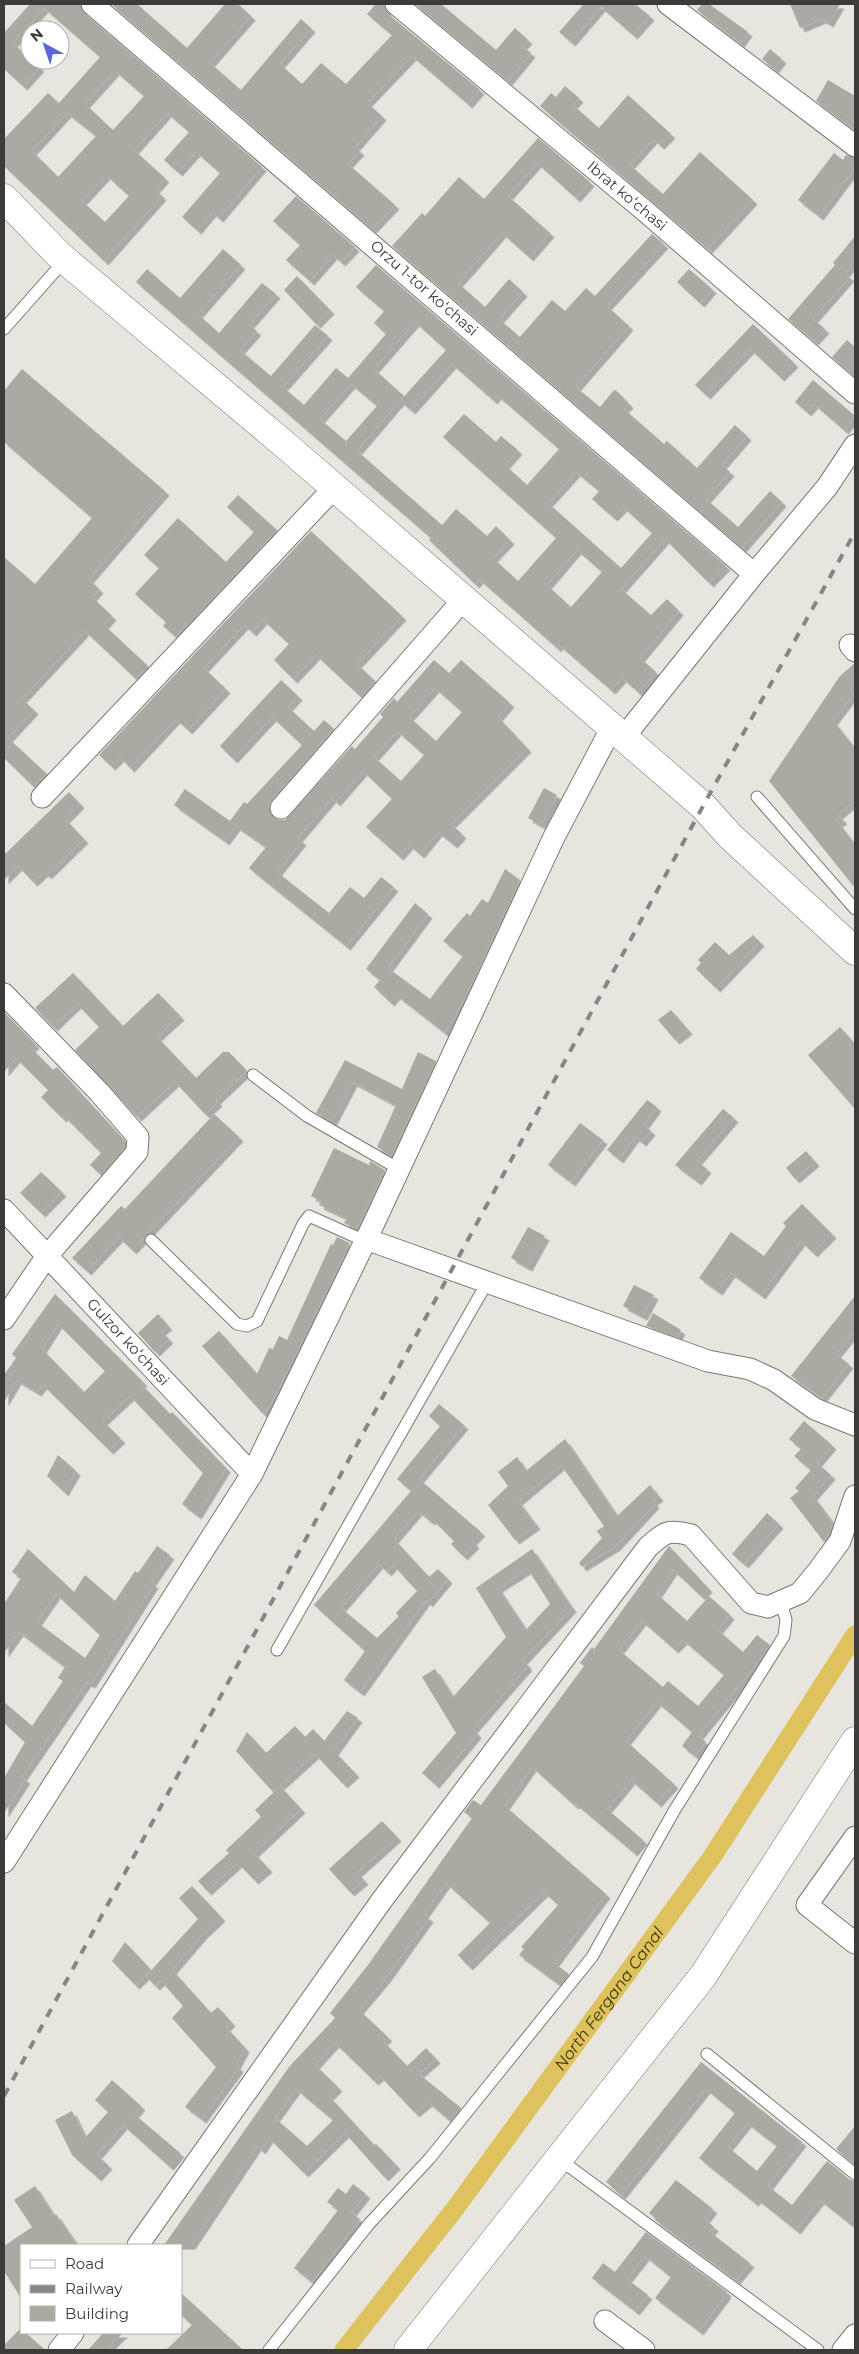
<svg xmlns="http://www.w3.org/2000/svg" width="859" height="2354" viewBox="0 0 859 2354" font-family="Montserrat,sans-serif">
<style>
.lines{fill:none;stroke-linecap:round;stroke-linejoin:round}
.canal{stroke:#dec25e;stroke-width:19}
.building{fill:#aba9a2;fill-rule:evenodd;filter:url(#shadow)}
.lane-casing{stroke:#7a7872;stroke-width:13}
.street-casing{stroke:#7a7872;stroke-width:23}
.secondary-casing{stroke:#7a7872;stroke-width:29}
.lane{stroke:#fff;stroke-width:11}
.street{stroke:#fff;stroke-width:21}
.secondary{stroke:#fff;stroke-width:28}
.rail{stroke:#888682;stroke-width:4;stroke-dasharray:9 9;stroke-linecap:butt}
.labels{text-anchor:middle;stroke-width:4.5;stroke-linejoin:round;paint-order:stroke}
.street-label{font-size:15px;fill:#3c3b38;stroke:#fff}
.water-label{font-size:16px;font-style:italic;fill:#41360a;stroke:#fff}
</style>
<defs>
<filter id="shadow"><feDropShadow dx="4.5" dy="4.5" stdDeviation="0" flood-color="#0004"/></filter>
</defs>
<rect width="100%" height="100%" fill="#e8e5de"/>
<g class="lines">
<!-- canal -->
<path class="canal" id="s1" d="M344 2350 457 2206 712 1857 855 1635"/>
</g>
<!-- building -->
<path class="building" d="M30 4H80L84 13 262 167 219 218 212 212 197 230 182 217 220 173 196 152 178 172 164 160 189 132 167 113 134 150 165 178 155 189 162 196 104 261 4 166V139L48 93 59 103 100 57 44 8 13 43 30 60 40 67 23 86 4 69V33ZM115 71 144 96 113 130 85 104ZM67 113 96 136 58 177 32 151ZM106 175 129 196 105 222 82 201Z
M111 4H137L187 48 225 4H238L251 16 210 63 241 90 301 19 311 28 280 64 302 84 321 63 346 84 392 35 367 14 376 4H384L388 14 480 90 468 104 412 56 367 103 382 116 355 147 360 151 348 164 395 205 372 229Z
M415 4H441L496 50 515 28 528 40 522 46 531 53 508 81Z
M584 4H635L650 16 633 35 601 7 571 42 559 32Z
M702 4H709L748 32 740 43 697 10Z
M790 4H840L829 23 822 19 800 28Z
M770 49 782 59 774 69 762 59Z
M828 80 855 96V130L816 101Z
M565 86 579 98 573 105 599 128 628 95 671 134 660 145 653 139 630 165 663 194 700 152 753 200 708 249 540 106 551 93 556 97Z
M538 138 590 182 576 198 537 163 508 196 550 233 529 257 502 233 458 283 485 307 509 279 523 292 499 319 520 337 552 300 565 311 586 288 595 296 652 234 664 244 607 306 629 326 576 387 600 407 614 390 618 392 629 404 624 409 664 444 667 441 697 468 735 425 747 436 722 465 730 472 706 499 738 527 770 491 782 502 742 548 392 246 422 213 425 216 459 177 484 199Z
M834 153 843 160 846 155 855 158V168L819 216 798 200Z
M296 196 355 247 341 262 333 255 310 281 286 260 300 245 273 221Z
M855 236V261L845 273 850 277 813 319 825 329 814 341 788 319 835 265 833 263Z
M223 249 241 265 198 314 219 333 262 283 276 294 249 325 257 331 240 350 271 376 315 325 328 336 283 387 304 405 336 368 348 378 386 334 374 323 384 311 356 287 376 265 726 566 709 583 665 539 621 589 651 615 667 599 679 611 640 658 656 672 638 692 622 678 611 690 559 645 557 648 479 579 475 584 429 540 431 538 136 282 147 269 180 298ZM415 322 446 350 400 401 411 410 452 364 493 400 497 395 559 449 527 485 505 465 518 450 501 436 496 442 464 414 443 437 556 538 518 581 493 558 510 540 496 526 487 536 456 509 442 525 357 451 404 396 374 369ZM351 384 377 406 346 441 320 419ZM576 472 599 491 592 499 613 517 623 507 652 533 621 568 548 503ZM577 550 602 572 571 607 547 585Z
M689 269 712 289 700 303 677 282Z
M297 276 330 310 316 324 284 290Z
M753 324 794 363 780 377 750 349 706 395 695 385Z
M847 340 855 347V377L832 357Z
M22 369 165 491 89 579 99 589 92 597 112 616 104 625 148 666 136 679 85 631 22 699 34 710 8 738 47 774 34 787 4 758V557L35 584 92 518 4 442V391Z
M813 380 855 416 844 430 814 404 807 412 795 402Z
M238 495 277 530 176 637 163 626 166 622 135 594 159 568 144 555 178 518 226 562 254 532 227 507Z
M311 531 402 616 357 664 375 681 361 697 316 655 293 679 274 660 289 644 263 620 252 632 244 625 204 668 226 689 199 718 188 730 176 719 130 768 120 757 111 766 99 755Z
M434 660 449 673 461 660 510 703 498 717 527 748 451 824 462 834 453 844 438 832 420 854 409 845 399 856 366 827 392 799 363 771 336 802 332 798 298 838 302 841 277 872 329 913 350 887 364 898 381 877 394 887 346 946 249 868 266 847 236 826 225 841 174 805 185 789 230 821 244 802 247 804 302 745 272 717 233 759 220 746 281 680 298 696 288 707 314 731 324 720 334 729 271 800 269 806 272 817 279 820H285L352 746 355 749 383 717 380 714 394 698 397 702ZM435 688 462 712 436 741 409 717ZM397 731 424 755 401 781 374 757Z
M855 663V692L833 721 855 748V801L838 815 843 820 838 823 855 844V888L769 781 840 676Z
M544 788 557 795 541 825 528 818Z
M69 792 80 804 65 819 84 839 47 875 44 872 33 882 18 866 4 880V855Z
M505 869 520 880 467 994 445 1033 396 995 390 1002 374 987 380 980 366 969 415 903 428 914 388 968 430 999 463 956 443 941 467 913 470 916 482 899 488 903Z
M753 935 760 942 716 988 696 969 701 963 698 960 715 942 729 955Z
M73 973 123 1026 158 993 180 1016 157 1037 196 1078 223 1052H229L247 1071 216 1100 218 1102 205 1114 175 1082 137 1117 75 1050 99 1027 77 1004 53 1027 35 1008Z
M671 1010 688 1030 675 1040 658 1020Z
M4 1012 35 1044 31 1048 53 1070 57 1067 125 1141V1147L101 1175 90 1165 101 1153 64 1116 62 1118 41 1097 48 1090 16 1058 4 1072Z
M840 1027 855 1044V1109L808 1055Z
M418 1052 436 1061 391 1156 377 1147 396 1105 353 1082 332 1122 316 1113 345 1060 402 1089Z
M647 1100 657 1107 644 1125 651 1131 642 1142 635 1137 619 1159 607 1150Z
M723 1109 734 1118 697 1161 707 1169 697 1181 675 1165Z
M214 1114 239 1137 132 1250 119 1237 87 1271 72 1258 121 1206 125 1209Z
M580 1123 603 1140 571 1182 548 1165Z
M334 1148 369 1165 370 1161 385 1170 357 1229 344 1223 347 1218 319 1205 321 1201 311 1196Z
M806 1151 815 1162 795 1179 786 1168Z
M41 1172 62 1192 41 1213 20 1193Z
M802 1204 832 1234 813 1253 801 1241 761 1295 731 1273 718 1291 699 1278 731 1232 764 1256 786 1226 783 1223Z
M528 1227 545 1236 528 1267 511 1258Z
M337 1237 350 1243 271 1405 262 1413 202 1346 219 1331 257 1374 269 1348 273 1349 279 1336 287 1340 331 1244 333 1245Z
M634 1285 654 1295 643 1316 623 1306Z
M55 1294 143 1382 141 1384 170 1414 172 1412 226 1468 197 1515 182 1504 203 1473 130 1396 103 1421 121 1439 109 1450 43 1385 37 1392 17 1380 4 1402V1375L16 1358 12 1354ZM58 1324 105 1371 84 1392 42 1349Z
M855 1296V1331L836 1354 849 1364 822 1398 791 1376Z
M653 1313 681 1330 677 1337 646 1326Z
M158 1314 168 1326 161 1331 169 1339 155 1352 138 1333Z
M439 1404 464 1425 419 1479 481 1532 472 1541 475 1544 463 1556 451 1544 454 1541 432 1519 430 1521 418 1511 394 1539 429 1577 438 1569 448 1579 428 1603 426 1600 360 1692 344 1680 365 1651 314 1605 411 1491 397 1479 440 1426 429 1416ZM379 1564 387 1572 393 1565 417 1591 396 1613 399 1616 377 1638 341 1608Z
M804 1421 832 1445 811 1470 794 1456 801 1449 789 1439Z
M565 1439 617 1516 650 1485 659 1497 653 1501 655 1504 616 1546 582 1567 579 1563 602 1538 597 1531 604 1526 561 1465 518 1501 536 1525 515 1540 488 1505 508 1486 498 1472 517 1457 526 1471Z
M58 1455 76 1471 64 1492 47 1476Z
M817 1463 831 1475 813 1496 833 1523 824 1542 790 1498 799 1491 795 1488Z
M767 1513 779 1524 744 1564 732 1554Z
M157 1546 170 1555 151 1582 154 1584 91 1684 87 1682 22 1777 26 1779 4 1813V1778L25 1742 4 1723V1702L32 1726 63 1681 58 1678 65 1667 19 1632 4 1653V1604L21 1578 12 1572 28 1549 74 1592 85 1575 115 1601 135 1571 138 1573ZM56 1594 100 1635 85 1658 37 1622Z
M669 1546 708 1588 701 1596 673 1570 657 1594 687 1621 709 1596 730 1615 718 1630 743 1652 757 1635 770 1645 757 1664 698 1736 706 1742 695 1756 682 1746 692 1732 657 1702 626 1741 674 1784 657 1803 631 1780 607 1809 643 1840 633 1852 576 1804 574 1805 532 1767 505 1806 606 1894 554 1963 569 1974 560 1985 519 1955 524 1949 521 1947 558 1905 544 1892 468 1966 458 1955 490 1923 446 1883 424 1914 429 1918 386 1978 359 2010 388 2037 383 2041 407 2066 426 2048 436 2059 419 2074 461 2108 450 2121 428 2102 415 2113 380 2076 374 2081 335 2043 315 2065 338 2087 329 2096 374 2145 376 2144 396 2165 384 2177 345 2133 304 2173 269 2138 261 2150 257 2146 191 2245H164L289 2067 335 2018 330 2013 368 1965 472 1818 464 1812 473 1800 481 1805 584 1666 580 1663 592 1647 594 1649ZM642 1621 674 1649 683 1640 724 1675 698 1706 668 1681 663 1687 619 1650ZM296 2089 333 2120 307 2146 275 2118Z
M532 1549 572 1608 523 1660 528 1666 473 1729 477 1734 435 1784 422 1773 456 1733 422 1677 435 1669 453 1697 506 1637 476 1588ZM528 1569 550 1604 526 1630 498 1588Z
M347 1711 358 1718 334 1751 355 1773 343 1784 315 1754 273 1792 236 1751 247 1732 266 1753 295 1726 305 1737 313 1729 324 1741Z
M280 1786 301 1809 254 1853 268 1868 254 1880 238 1863 207 1891 198 1881 229 1853 226 1850 261 1817 255 1810Z
M382 1821 397 1837 357 1873 364 1880 350 1892 329 1869Z
M192 1886 221 1917 202 1935 172 1970 211 2013 218 2007 231 2022 226 2027 245 2048 236 2065 239 2068 202 2119 185 2107 216 2067 172 2018 183 2006 161 1981 155 1986 146 1976 198 1919 179 1898Z
M125 1942 151 1970 135 1985 112 1961Z
M701 2062 802 2142 768 2186 792 2205 827 2161 850 2180 855 2181V2215L849 2223 820 2200 796 2230 757 2199 754 2202 699 2158 735 2113 706 2089 621 2195 606 2182ZM747 2123 777 2146 757 2171 728 2147Z
M112 2080 141 2106 134 2114 180 2153 169 2166 123 2125 97 2155 108 2165 97 2177 72 2155 55 2120 72 2111 85 2138 108 2112 95 2100Z
M855 2126V2165L836 2149Z
M676 2180 713 2209 705 2219 714 2227 710 2232 750 2263 736 2280 655 2220 656 2219 649 2213Z
M353 2184 366 2194 351 2213 360 2219 312 2282 294 2268 338 2210 327 2202 338 2188 346 2194Z
M35 2186 54 2216 56 2214 77 2245H21V2298L4 2271V2246L32 2227 14 2200Z
M646 2232 727 2292 726 2295 699 2331 655 2298 671 2277 645 2256 627 2279 648 2295 635 2311 592 2278 603 2263 615 2272Z
M181 2293 203 2313 243 2350H166L192 2325 181 2315Z
M21 2328V2333H26L45 2350H4V2345Z
M103 2333H123L106 2350H88Z"/>
<g class="lines">
<defs>
<path id="lane" d="M4 329 65 260
M757 797 855 909
M253 1075 307 1116 399 1169
M151 1240 237 1324 247 1326 257 1321 303 1224 309 1216 365 1241
M277 1650 488 1281
M707 2054 855 2174
M559 2159 818 2350
M269 2350 369 2224 430 2158 592 1957 674 1811 784 1636 786 1620 781 1602"/>
<path id="street" d="M92 4 754 574
M396 4 645 211 855 393
M668 4 855 146
M850 645 855 651
M624 737 754 574 827 487 855 445
M42 797 334 488
M281 808 463 600
M4 994 99 1092 138 1137 137 1152 47 1256 4 1319
M4 1210 252 1474
M366 1239 708 1361 750 1369 774 1380 815 1409 855 1425
M855 1837 807 1905 855 1943
M4 1862 252 1474 374 1223 554 837 612 727
M138 2245 382 1900 648 1547C665 1532 668 1529 691 1535L751 1603 768 1607 800 1593 818 1571 840 1541 855 1496
M605 2321 644 2350
M59 2350 73 2333
M843 2350 855 2335"/>
<path id="secondary" d="M4 198 59 255 284 444 703 806 730 836 855 951
M408 2350 703 1976 855 1741"/>
</defs>
<!-- lane casing -->
<use href="#lane" class="lane-casing"/>
<!-- street casing -->
<use href="#street" class="street-casing"/>
<!-- secondary casing -->
<use href="#secondary" class="secondary-casing"/>
<!-- lane -->
<use href="#lane" class="lane"/>
<!-- street -->
<use href="#street" class="street"/>
<!-- secondary -->
<use href="#secondary" class="secondary"/>
<!-- rail -->
<path class="rail" d="M4 2096 703 806 855 532"/>
</g>
<g class="labels">
<!-- street labels -->
<g class="street-label">
<text transform="translate(627 196) rotate(40)" y="5">Ibrat koʻchasi</text>
<text transform="translate(424 288) rotate(41)" y="5">Orzu 1-tor koʻchasi</text>
<text transform="translate(128 1342) rotate(47)" y="5">Gulzor koʻchasi</text>
</g>
<!-- water labels -->
<g class="water-label">
<text dy="6" stroke="none"><textPath href="#s1" startOffset="440">North Fergana Canal</textPath></text>
</g>
</g>
<!-- border -->
<rect width="859" height="2354" fill="none" stroke="#3c3b38" stroke-width="10"/>
<!-- legend -->
<rect x="20" y="2244" width="162" height="90" fill="#ffffff" stroke="#b1b1af"/>
<rect x="30" y="2260" width="25" height="8" fill="#ffffff" stroke="#b1b1af"/>
<text x="65" y="2269" font-size="15" fill="#3c3b38">Road</text>
<rect x="30" y="2285" width="25" height="8" fill="#888682" stroke="#b1b1af"/>
<text x="65" y="2294" font-size="15" fill="#3c3b38">Railway</text>
<rect x="30" y="2306" width="25" height="15" fill="#aba9a2" stroke="#b1b1af"/>
<text x="65" y="2319" font-size="15" fill="#3c3b38">Building</text>
<!-- north arrow -->
<g transform="translate(45 45) rotate(320)"><circle r="24" fill="#ffffff" stroke="#b1b1af"/>
<path d="M0-4L9 19L0 12L-9 19Z" fill="#5867de"/>
<text y="-8" font-size="14" font-weight="bold" text-anchor="middle" fill="#3c3b38">N</text>
</g>
</svg>
